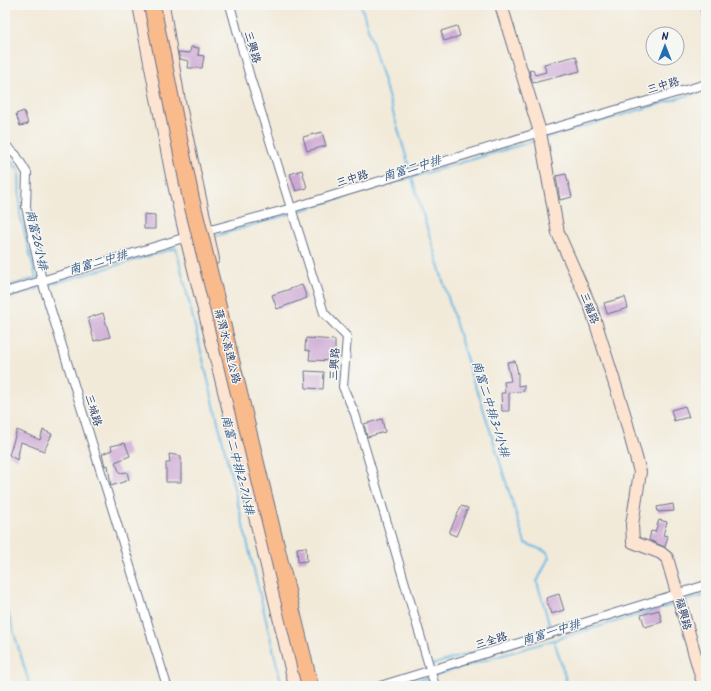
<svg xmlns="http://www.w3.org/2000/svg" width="711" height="691" viewBox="0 0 711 691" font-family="Kalam,'LXGW WenKai TC',sans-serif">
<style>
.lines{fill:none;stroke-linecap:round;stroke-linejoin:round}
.stream{stroke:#69b9e4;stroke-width:2}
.building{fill:#cda8d4}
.street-casing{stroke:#667089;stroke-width:10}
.secondary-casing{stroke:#667089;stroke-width:14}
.street{stroke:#fff;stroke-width:8}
.secondary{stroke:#fde4d1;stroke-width:12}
.highway-bridge-casing{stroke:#667089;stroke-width:18;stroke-linecap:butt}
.highway-bridge{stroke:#fabb8c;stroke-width:16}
.labels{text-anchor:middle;stroke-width:3;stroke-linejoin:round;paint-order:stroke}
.street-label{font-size:11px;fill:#1b2f5e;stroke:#f6f6f2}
.water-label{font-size:12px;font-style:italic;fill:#325886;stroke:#f6f6f2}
</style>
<rect width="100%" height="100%" fill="#f6f6f2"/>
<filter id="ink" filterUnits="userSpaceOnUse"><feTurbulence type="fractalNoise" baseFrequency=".025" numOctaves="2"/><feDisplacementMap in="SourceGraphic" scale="8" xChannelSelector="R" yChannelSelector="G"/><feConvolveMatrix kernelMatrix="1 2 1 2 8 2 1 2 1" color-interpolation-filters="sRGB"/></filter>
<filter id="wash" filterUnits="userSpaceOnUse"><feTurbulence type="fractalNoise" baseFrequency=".012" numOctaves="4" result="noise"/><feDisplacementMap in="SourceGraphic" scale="16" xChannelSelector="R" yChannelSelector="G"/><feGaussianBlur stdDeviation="0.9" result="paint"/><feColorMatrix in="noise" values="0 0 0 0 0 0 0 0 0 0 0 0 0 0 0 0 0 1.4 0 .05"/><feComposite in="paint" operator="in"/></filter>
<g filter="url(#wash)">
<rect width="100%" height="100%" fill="#f2ead9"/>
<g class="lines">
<!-- stream -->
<path class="stream" d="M361 5 409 166
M545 138 706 90
M5 155 19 170 20 215 36 278 5 287
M412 178 475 387 480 398 525 543 547 552 549 557 537 582 551 630
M295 212 534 141
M216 236 289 214
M49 285 176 248 282 686
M5 299 40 288
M684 601 706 595
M5 603 30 686
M554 640 568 686
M431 665 501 644
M435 675 672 605
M400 686 426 678 428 686"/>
</g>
<g id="blocks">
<!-- building -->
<path class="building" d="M457 26 460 36 444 41 441 31Z
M191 47 199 48 198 55 204 56 202 68H188L189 61 180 59 178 52 190 53Z
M576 56 580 71 533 83 529 71 533 70 535 75 546 72 544 64Z
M24 111 28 124 20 126 16 114Z
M322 132 326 146 307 151 303 137Z
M302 170 307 188 296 191 290 174Z
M566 174 572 197 560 200 556 176Z
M144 214 155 215V229H144Z
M302 285 307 298 277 309 272 295Z
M625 297 628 308 607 314 604 303Z
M103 313 110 337 94 341 88 318Z
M306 338 335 340V361L309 360 310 351 305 350Z
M515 361 518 374V386L524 385V391L509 393V411H502L501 393H505L504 382 511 381 507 362Z
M305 371 324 372 323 389 306 388Z
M685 406 689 417 674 421 671 410Z
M382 419 385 432 367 437 364 424Z
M17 430 40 440 43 430 52 434 44 451 21 442 17 460 9 455Z
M125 443 130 456 115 462 120 473 127 472 129 480 111 486 108 465 105 466 102 454 112 450 111 446Z
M169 454 181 456V482H166V463H170Z
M673 504 674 511 658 512 657 507Z
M461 506 468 508 456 536 449 533Z
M659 520 667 522 663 535 668 536 665 547 649 540 651 531 655 532Z
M306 547 307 561 298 562 297 548Z
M559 594 564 610 551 614 546 598Z
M659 610 662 622 645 627 641 615Z"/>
</g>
</g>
<g filter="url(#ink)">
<use href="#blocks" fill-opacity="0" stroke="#667089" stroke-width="1"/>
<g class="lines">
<defs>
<path id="street" d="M230 5 250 77 324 313 347 337 343 387 355 414 435 686
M704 5 706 15
M5 145 16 155 27 173 26 207 42 281 167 686
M203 232 292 208 540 132 706 84
M5 292 190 236
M380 686 706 585"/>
<path id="secondary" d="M139 5 172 176 186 237 263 549 295 686
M163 5 179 101 213 259
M501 5 540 132 558 233 591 308 624 413 640 472 632 525 633 542 661 553 667 558 704 686"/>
</defs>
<!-- street casing -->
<use href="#street" class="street-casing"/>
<!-- secondary casing -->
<use href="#secondary" class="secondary-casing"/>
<!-- street -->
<use href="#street" class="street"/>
<!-- secondary -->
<use href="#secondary" class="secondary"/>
<defs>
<path id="highway-bridge" d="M152 5 191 199 220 315 310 686"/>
</defs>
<!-- highway-bridge casing -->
<use href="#highway-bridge" class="highway-bridge-casing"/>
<!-- highway-bridge -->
<use href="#highway-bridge" class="highway-bridge"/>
</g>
</g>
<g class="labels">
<!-- street labels -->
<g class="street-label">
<text transform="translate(253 47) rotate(74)" y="4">三興路</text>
<text transform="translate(663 85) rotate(-16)" y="4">三中路</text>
<text transform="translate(352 178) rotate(-17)" y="4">三中路</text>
<text transform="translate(590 308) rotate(69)" y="4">三福路</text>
<text transform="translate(228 346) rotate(76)" y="4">蔣渭水高速公路</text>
<text transform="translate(334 364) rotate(-86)" y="4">三興路</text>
<text transform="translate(94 410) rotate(73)" y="4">三城路</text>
<text transform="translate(684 614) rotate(75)" y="4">福興路</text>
<text transform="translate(491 640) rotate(-17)" y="4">三全路</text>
</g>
<!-- water labels -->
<g class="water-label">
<text transform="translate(412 168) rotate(-17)" y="4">南富二中排</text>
<text transform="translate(37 240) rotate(77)" y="4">南富26小排</text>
<text transform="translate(98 262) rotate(-16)" y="4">南富二中排</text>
<text transform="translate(491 409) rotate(73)" y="4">南富二中排3-1小排</text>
<text transform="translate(238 465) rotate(76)" y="4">南富二中排2-7小排</text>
<text transform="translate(551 632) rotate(-17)" y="4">南富一中排</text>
</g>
</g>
<!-- margin -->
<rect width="711" height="691" fill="none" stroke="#f6f6f2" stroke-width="20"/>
<!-- north arrow -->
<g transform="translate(665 46)"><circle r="19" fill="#f6f6f2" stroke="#9ea6b7"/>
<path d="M0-3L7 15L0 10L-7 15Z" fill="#1f6fb2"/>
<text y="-6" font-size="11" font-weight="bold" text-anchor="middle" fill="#1b2f5e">N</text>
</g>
</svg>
